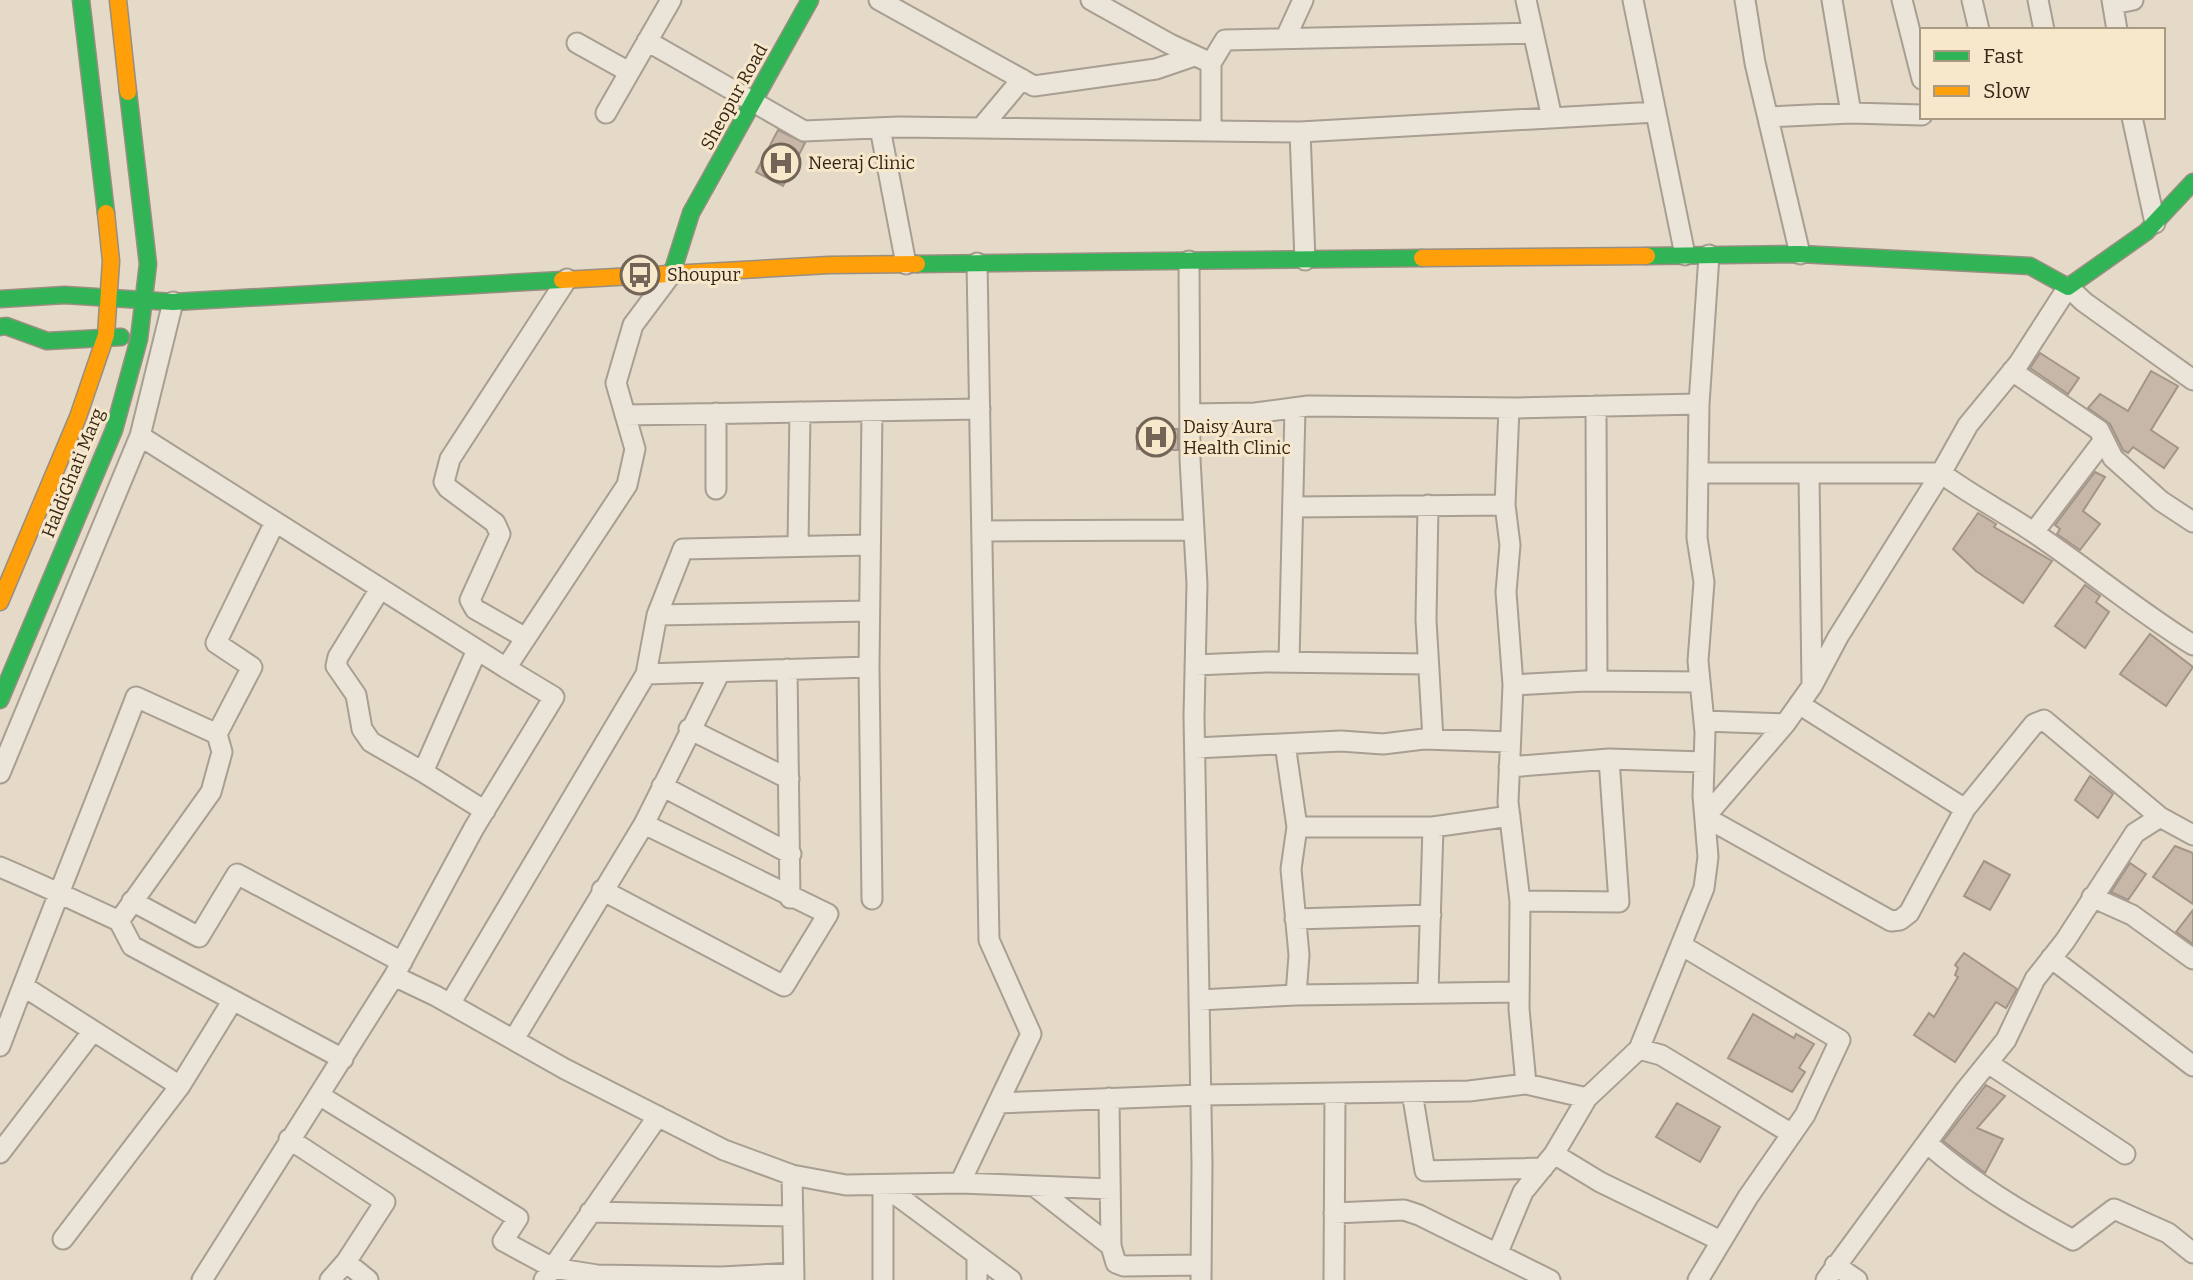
<svg xmlns="http://www.w3.org/2000/svg" width="2193" height="1280" viewBox="0 0 2193 1280" font-family="Bitter,serif">
<style>
.building{fill:#c7b7a8;stroke:#a39487;stroke-width:2}
.lines{fill:none;stroke-linecap:round;stroke-linejoin:round}
.street-casing{stroke:#a89e91;stroke-width:23}
.fast-casing{stroke:#988e81;stroke-width:19}
.slow-casing{stroke:#988e81;stroke-width:19}
.street{stroke:#ebe4d9;stroke-width:19}
.fast{stroke:#30b455;stroke-width:16}
.slow{stroke:#ff9f0a;stroke-width:16}
.labels{text-anchor:middle;stroke-width:6;stroke-linejoin:round;paint-order:stroke}
.street-label{font-size:18px;fill:#35261a;stroke:#f7e7cb}
.poi-label{font-size:18px;fill:#35261a;stroke:#f7e7cb;text-anchor:start}
</style>
<rect width="100%" height="100%" fill="#e4dac7"/>
<!-- building -->
<path class="building" d="M778 130 805 143 783 186 756 172Z
M2040 353 2079 378 2068 394 2030 368Z
M2151 371 2178 386 2151 430 2178 448 2164 468 2133 447 2128 453 2123 450 2110 424 2088 408 2100 394 2128 411Z
M1137 428 1178 429V450L1137 449Z
M2095 472 2105 477 2083 511 2100 524 2080 550 2057 534 2060 529 2055 525Z
M1978 513 1996 524 1994 527 2052 561 2023 603 1976 571 1953 549Z
M2085 585 2100 596 2096 602 2109 612 2085 648 2055 626Z
M2150 634 2193 667 2166 706 2120 674Z
M2090 776 2113 794 2098 818 2075 800Z
M2175 846 2193 853V904L2153 877Z
M1984 861 2010 875 1990 910 1964 896Z
M2130 863 2146 874 2128 900 2111 892Z
M2193 910V944L2176 932Z
M1964 953 2017 989 2006 1008 1996 1002 1955 1062 1914 1035 1929 1013 1934 1017 1958 977 1955 975 1958 968 1955 965Z
M1753 1014 1794 1038 1796 1034 1814 1044 1799 1068 1805 1072 1792 1092 1728 1058Z
M1986 1085 2005 1096 1977 1128 2003 1139 1985 1173 1943 1141Z
M1677 1103 1720 1127 1700 1162 1656 1137Z"/>
<g class="lines">
<defs>
<path id="street" d="M879 0 1034 86 1156 69 1194 56
M1091 0 1170 44 1211 63V131
M1526 0 1552 118
M1633 0 1685 255
M1745 0 1755 63 1800 254
M1832 0 1851 113
M1902 0 1922 79
M1972 0 1979 30
M2038 0 2044 30
M2112 0 2117 30
M2113 4 2133 0
M1286 37 1303 0
M647 41 804 131 898 127 1300 132 1656 112
M577 43 629 72
M1211 63 1225 40 1532 33
M606 113 671 0
M1769 117 1851 113 1922 115
M2132 117 2155 223
M880 128 906 264
M981 128 1022 79
M1300 132 1305 260
M1189 261 1190 459 1197 584 1194 716 1202 1164 1201 1280
M2012 371 2099 430 2113 458 2161 501 2193 522
M2193 380 2084 302 2068 287 2019 363 1968 425 1941 473C1972 496 2004 512 2036 534 2089 570 2138 611 2193 645
M1596 406 1597 681
M1509 408 1505 505 1510 545 1506 592 1513 685 1508 802 1520 901 1519 1009 1526 1084
M716 413V489
M1190 414 1255 413 1308 406 1517 408 1699 404
M625 415 980 409
M140 436 506 668
M1699 473H1941
M1809 475 1812 684
M1428 505 1426 620 1433 739
M1294 507 1505 505
M982 531 1194 530
M2034 532 2104 440
M798 545 800 412
M380 589 338 657 336 666 356 695 362 729 371 742 423 772
M657 615 869 611
M524 637 475 609 470 600 500 534 495 523 448 488 444 482 450 459 567 279
M477 650 423 772 485 811
M1289 662 1295 408
M1195 665 1266 662 1427 664
M787 669 790 898
M646 674 869 667
M1513 685 1585 681 1700 682
M1799 704 1965 809 2034 724 2044 720 2160 817
M1704 721 1785 724 1812 686 1838 637 1941 473
M1785 724 1705 817 1891 921 1900 920 1909 913 1965 809
M689 729 789 779
M217 734 252 667 216 643 275 522
M1285 744 1297 827 1291 869 1299 955 1296 995
M1195 748 1341 741 1383 744 1424 739 1510 742
M1509 767 1609 759 1704 762
M0 773 140 436 173 302
M662 786 791 854
M1297 827H1433L1510 816
M0 867C40 884 80 903 119 921L211 792 222 752 217 734 136 697C91 814 44 929 0 1046
M602 890 784 986 828 914 644 824
M2092 897 2132 915 2193 959
M872 899 869 667 872 411
M132 901 199 937 237 874 402 962
M1520 901 1619 902 1609 759
M1295 919 1431 915
M119 921 132 946 343 1059
M1681 945 1840 1040 1805 1115 1748 1197 1698 1280
M2051 958 2193 1066
M394 976 436 996 565 1069 724 1150 792 1175 846 1185 960 1183 1110 1189
M23 986 180 1086 63 1239
M1428 992 1433 827
M1199 1000 1296 995 1519 992
M450 1004 646 674 657 615 683 549 870 545
M514 1039 644 824 720 672
M1639 1049 1661 1055 1792 1134
M1988 1063 2125 1154
M180 1086 233 1000
M1412 1092 1425 1171 1543 1168
M319 1095 518 1218 503 1241 553 1268 597 1275 721 1277 794 1273
M1109 1098 1111 1246 1116 1263 1124 1266 1200 1265
M998 1103 1201 1095 1469 1091 1526 1084 1587 1098
M289 1139 385 1202 346 1262 330 1280
M1928 1144C1973 1183 2021 1212 2073 1240L2114 1209 2168 1233 2193 1253
M0 1153 93 1031
M1554 1154 1600 1182 1721 1241
M792 1175 794 1280
M960 1183 1031 1034 989 940 977 263
M883 1185 1011 1280
M883 1185V1280
M1034 1186 1111 1246
M590 1212 793 1216
M1334 1213 1404 1210 1419 1215 1550 1280
M1498 1252 1523 1192 1554 1154 1587 1098 1639 1049 1704 888 1708 857 1703 796 1705 732 1698 661 1704 582 1697 538 1699 404 1709 255
M977 1255V1280
M346 1262 368 1280
M1835 1265 1857 1280
M202 1280 394 976 474 828 554 697 506 668 627 485 635 449 616 383 633 325 672 273
M544 1280 658 1116
M1334 1280 1335 1094
M1826 1280 1964 1092 2006 1040 2035 979 2065 941 2135 833 2160 817 2193 835"/>
<path id="fast" d="M81 0 106 213
M1647 256 1800 254 2030 266 2068 287 2146 232 2193 182
M917 264 1422 258
M672 273 691 213 810 0
M0 299 65 295 173 302 562 280
M0 327 6 326 47 341 121 337
M0 700 114 430 139 339 148 264 128 92"/>
<path id="slow" d="M118 0 128 92
M1422 258 1647 256
M562 280 829 265 917 264
M0 602 78 417 106 335 111 261 106 213"/>
</defs>
<!-- street casing -->
<use href="#street" class="street-casing"/>
<!-- fast casing -->
<use href="#fast" class="fast-casing"/>
<!-- slow casing -->
<use href="#slow" class="slow-casing"/>
<!-- street -->
<use href="#street" class="street"/>
<!-- fast -->
<use href="#fast" class="fast"/>
<!-- slow -->
<use href="#slow" class="slow"/>
</g>
<!-- icons -->
<defs>
<symbol id="hospital-ring" viewBox="-11 -11 22 22"><circle r="9.5" fill="#f7e7cb" stroke="#726557" stroke-width="1.5"/><path d="M-5-5h3v3.5h4V-5h3V5h-3V1.5h-4V5h-3Z" fill="#726557"/></symbol>
<symbol id="bus-ring" viewBox="-11 -11 22 22"><circle r="9.5" fill="#f7e7cb" stroke="#726557" stroke-width="1.5"/><path d="M-5-6H5V4H4V6H2V4H-2V6H-4V4H-5ZM-3.5-4V0h7V-4ZM-3.5 1.2v1.5H-2V1.2ZM2 1.2v1.5H3.5V1.2Z" fill="#726557"/></symbol>
</defs>
<g fill-rule="evenodd">
<use href="#hospital-ring" x="759" y="141" width="44" height="44"/>
<use href="#bus-ring" x="618" y="253" width="44" height="44"/>
<use href="#hospital-ring" x="1134" y="415" width="44" height="44"/>
</g>
<g class="labels">
<!-- street labels -->
<g class="street-label">
<text transform="translate(734 97) rotate(-61)" y="6">Sheopur Road</text>
<text transform="translate(73 473) rotate(-68)" y="6">HaldiGhati Marg</text>
</g>
<!-- poi labels -->
<g class="poi-label">
<text x="808" y="169">Neeraj Clinic</text>
<text x="667" y="281">Shoupur</text>
<text x="1183" y="433">Daisy Aura<tspan x="1183" dy="21">Health Clinic</tspan></text>
</g>
</g>
<!-- legend -->
<rect x="1920" y="28" width="245" height="91" fill="#f7e7cb" stroke="#a99a84" stroke-width="2"/>
<rect x="1934" y="51" width="35" height="10" fill="#30b455" stroke="#a99a84" stroke-width="2"/>
<text x="1983" y="63" font-size="21" fill="#35261a">Fast</text>
<rect x="1934" y="86" width="35" height="10" fill="#ff9f0a" stroke="#a99a84" stroke-width="2"/>
<text x="1983" y="98" font-size="21" fill="#35261a">Slow</text>
</svg>
